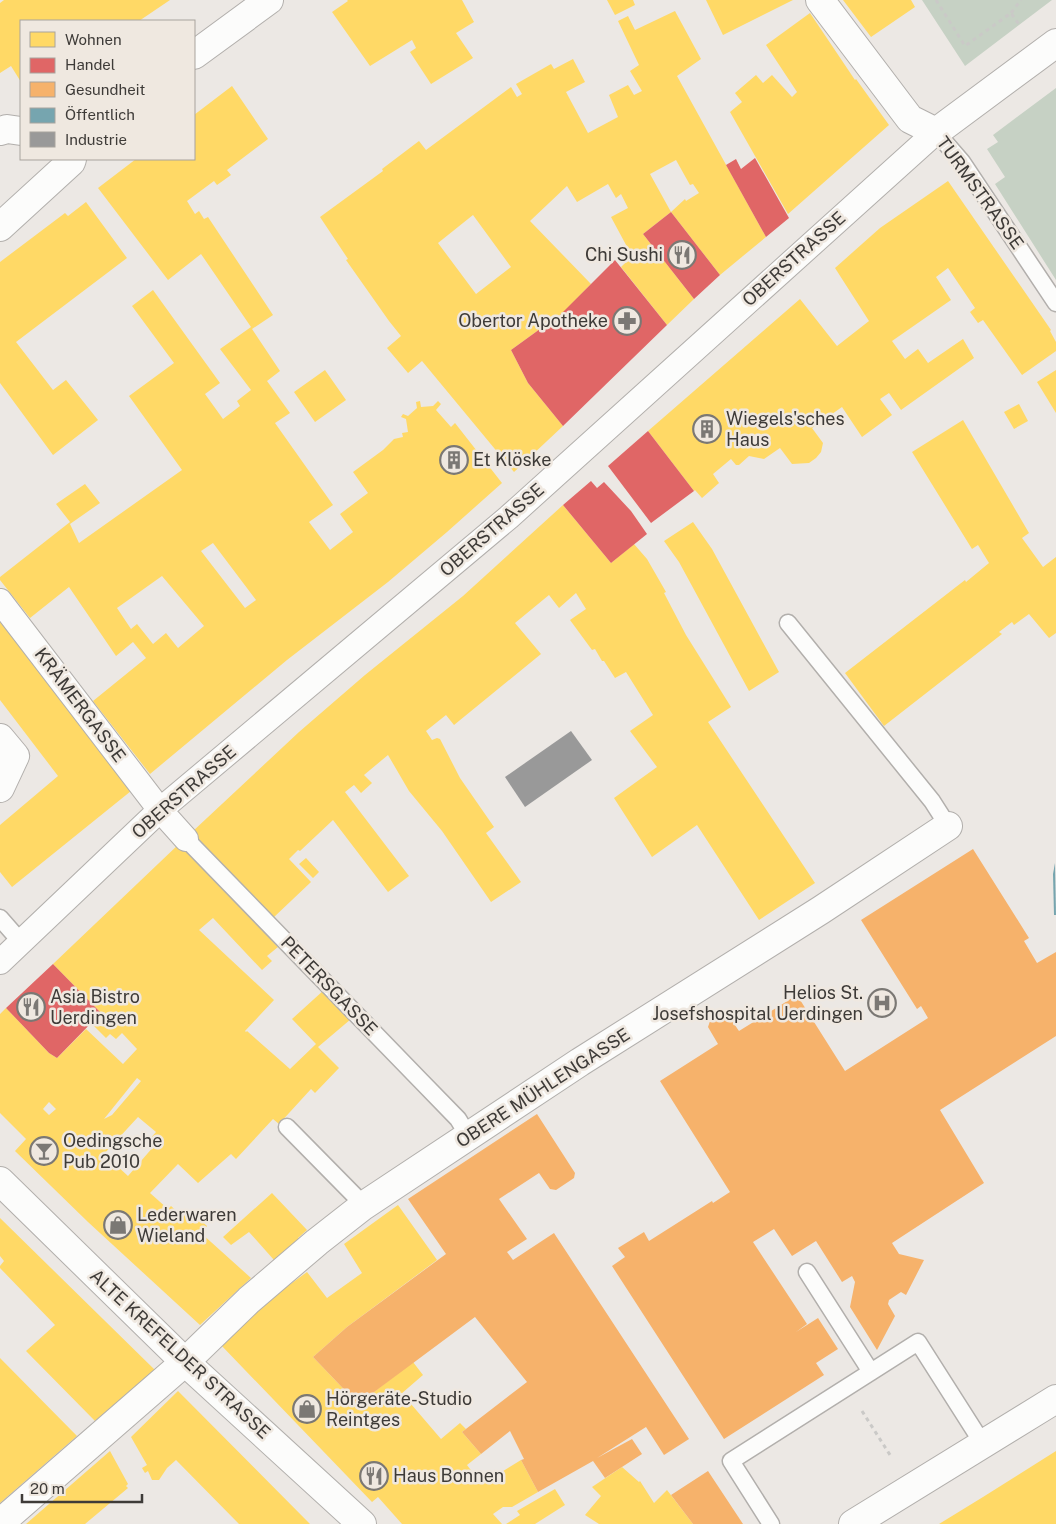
<svg xmlns="http://www.w3.org/2000/svg" width="1056" height="1524" viewBox="0 0 1056 1524" font-family="'Public Sans',sans-serif">
<style>
.green{fill:#c6d1c4}
.homes{fill:#ffd966;fill-rule:evenodd}
.shops{fill:#e06666}
.health{fill:#f6b26b}
.public{fill:#76a5af}
.industry{fill:#999}
.lines{fill:none;stroke-linecap:round;stroke-linejoin:round}
.service-casing{stroke:#b2afac;stroke-width:19}
.pedestrian-casing{stroke:#b2afac;stroke-width:26}
.minor-casing{stroke:#b2afac;stroke-width:30}
.path{stroke:#cac9c7;stroke-width:3;stroke-dasharray:4 4;stroke-linecap:butt}
.service{stroke:#fcfcfb;stroke-width:16}
.pedestrian{stroke:#fcfcfb;stroke-width:24}
.minor{stroke:#fcfcfb;stroke-width:28}
.labels{text-anchor:middle;stroke-width:5;stroke-linejoin:round;paint-order:stroke}
.street-label{font-size:18px;fill:#3e3b38;stroke:#efe8e0}
.poi-label{font-size:18px;fill:#3e3b38;stroke:#efe8e0;text-anchor:start}
</style>
<rect width="100%" height="100%" fill="#ece8e4"/>
<!-- green -->
<path class="green" d="M922 0H1052L965 66Z
M1056 88V280L995 184 1005 177 987 149 998 142 993 135Z"/>
<!-- homes -->
<path class="homes" d="M4 0H170L139 21H21V82L11 66 0 73V3Z
M347 0H462L474 22 456 33 473 58 431 84 410 52 416 48 412 40 370 66 332 12 348 1Z
M607 0H633L635 5 615 15Z
M706 0H793L723 35Z
M843 0H911L915 7 871 37Z
M675 11 701 59 677 76 766 237 720 275 671 212 685 199 686 201 699 193 693 184 690 185 676 160 650 174 671 212 643 234 694 299 667 325 621 267 632 256 611 217 628 208 621 194 616 198 608 184 577 202 567 186 530 221 591 284 553 323 551 321 511 350 528 383 563 426 514 472 422 361 408 373 387 348 401 336 389 321 346 260 348 259 320 217 383 171 382 169 419 141 426 150 511 87 517 97 522 94 516 84 551 64 554 69 573 59 585 82 566 92 588 133 618 117 609 95 628 85 634 95 642 91 630 71 639 65 618 21 628 16 635 30ZM473 215 511 267 476 294 438 243Z
M810 13 855 80 856 79 889 125 788 214 730 112 742 102 735 93 756 75 763 83 772 75 792 97 797 92 766 45Z
M232 86 268 139 227 170 231 175 217 185 214 181 187 201 195 214 199 211 204 219 208 217 273 315 252 329 280 371 267 381 290 413 275 423 333 505 309 522 330 550 353 532 340 514 368 493 353 472 383 450 394 439 403 437 402 433 408 432 406 419 401 417 403 414 408 416 417 408 416 402 420 401 421 407 433 406 438 401 441 404 436 410 451 427 455 423 502 483 447 532 388 582 287 660 150 774 93 701 146 658 133 642 116 656 69 587 30 618 0 580V577L70 522 56 504 85 484 100 503 70 524 79 543 182 470 129 396 174 363 132 306 153 290 220 383 205 394 223 419 240 406 237 401 251 390 220 349 251 327 201 254 168 280 98 188 136 159H194V115ZM213 543 256 600 245 608 201 551ZM162 576 204 626 178 648 166 633 153 644 137 624 131 629 117 608Z
M948 181 1051 330 1050 331 1056 342V351L1022 375 983 320 978 323 970 312 975 308 948 268 936 277 951 300 892 341 905 359 918 349 928 363 963 339 974 358 901 410 889 393 880 399 892 415 862 437 842 407 812 428 823 443 821 452 816 458 809 463 792 464 780 448 764 459 749 456 739 465H736L731 459 713 474 719 483 702 498 695 490 694 491 648 431 800 299 837 346 869 321 835 268 880 228Z
M86 202 127 258 16 342 53 390 66 380 98 420 53 455 0 383V262L65 213 68 216Z
M325 370 346 400 315 422 294 392Z
M1056 370V413L1037 382Z
M1019 404 1028 421 1014 429 1004 412Z
M963 420 1029 533 1022 538 1043 567 1056 557V633L1049 638 1029 614 1014 625 1012 622 999 632 1002 634 884 726 845 673 965 580 966 582 989 563 978 545 972 549 912 452Z
M563 505 611 563 634 544 647 559 666 592 664 593 686 635 731 707 708 722 815 883 759 920 697 825 652 857 614 798 657 767 630 731 653 715 626 672 615 678 604 661H602L595 649 592 650 570 620 586 609 576 593 559 608 549 595 515 623 541 654 454 725 446 715 426 731 432 740 437 738 440 739 460 778 494 827 486 833 521 882 491 902 442 831 409 791 388 755 364 775 372 783 361 793 354 785 345 792 409 876 388 892 333 820 300 851 298 850 289 859 311 882 273 918 192 832 299 732 365 675 463 596Z
M693 522 712 549 779 672 749 691 679 562 664 541Z
M0 621 131 791 12 887 0 872V825L58 776 0 700Z
M180 843 278 947 267 956 272 961 262 970 213 918 199 930 274 1000 245 1031 246 1032 247 1031 290 1069 316 1044 292 1019 324 990 351 1019 318 1047 339 1068 315 1093 311 1089 279 1124 273 1119 236 1159 231 1154 198 1183 178 1164 150 1193 168 1209 171 1206 183 1217 189 1210 207 1226 201 1233 251 1278 200 1325 88 1222 15 1151 26 1139 0 1113V1014L6 1008 49 1053 57 1058 86 1029 123 1064 137 1049 122 1033 116 1039 110 1034 106 1038 93 1025V1021L101 1013 53 964ZM137 1078 141 1081 112 1115 104 1119ZM49 1102 56 1109 49 1115 43 1109ZM138 1117 156 1132 148 1141 154 1146 128 1176 104 1154Z
M306 858 319 872 313 878 299 864Z
M272 1193 307 1230 298 1238 300 1240 274 1260 249 1232 231 1245 223 1237Z
M398 1205 437 1260 347 1327 313 1357 358 1404 413 1362 423 1375 401 1394 404 1398 405 1397 441 1439 460 1423 466 1429 462 1432 481 1454 467 1465 479 1481 487 1476 492 1478 521 1460 538 1492 512 1507H503L493 1514 502 1524H402L378 1497 372 1502 220 1344 274 1296 307 1272 327 1298 362 1273 344 1244Z
M0 1218 155 1370 95 1421 26 1351 55 1325 0 1268V1266L4 1261 0 1256Z
M0 1358 77 1436 0 1503Z
M178 1391 310 1524H239L176 1460 167 1468 159 1480H152L148 1471 145 1473 142 1468 147 1465 131 1437Z
M110 1451 128 1484 126 1486 128 1488 85 1524H26Z
M1056 1451V1524H939L983 1497Z
M622 1467 639 1482 640 1481 654 1503 667 1490 693 1524H599L585 1515 601 1496 592 1487Z
M555 1489 565 1505 535 1524H506L520 1515 517 1511Z"/>
<!-- shops -->
<path class="shops" d="M755 158 789 218 766 237 726 165 736 159 741 169Z
M671 212 720 275 694 299 643 234Z
M615 260 667 325 563 426 528 383 511 350 551 321 552 323Z
M648 431 694 491 651 523 608 466Z
M591 481 597 488 604 482 631 511 647 534 611 563 563 505Z
M53 964 101 1013 57 1058 49 1053 6 1008Z"/>
<!-- health -->
<path class="health" d="M973 849 1029 938 1024 941 1037 963 1056 952V1036L940 1110 984 1183 892 1243 899 1254 924 1260 906 1295 901 1292 889 1300 888 1304 895 1316 877 1350 850 1307 855 1282 852 1276 842 1282 816 1241 792 1256 774 1229 753 1242 807 1324 796 1332 818 1318 838 1349 816 1363 824 1375 724 1439 612 1266 625 1257 618 1248 644 1232 649 1241 712 1201 713 1203 730 1192 660 1081 718 1044 708 1027 710 1021 721 1013 728 1015 739 1031 797 995 845 1071 928 1018 921 1006 917 1009 861 920Z
M537 1114 575 1173 574 1178 556 1190 550 1189 539 1173 499 1199 527 1239 507 1252 513 1260 554 1233 689 1439 664 1455 646 1427 597 1458 632 1439 642 1454 605 1478 593 1461 538 1492 521 1460 524 1459 510 1431 481 1454 462 1432 527 1382 475 1317 358 1404 313 1357 347 1327 446 1254 408 1199Z
M708 1471 743 1524H693L671 1495Z"/>
<!-- public -->
<path class="public" d="M1055 863 1056 915H1054L1053 874Z"/>
<!-- industry -->
<path class="industry" d="M571 731 592 760 525 807 505 777Z"/>
<g class="lines">
<defs>
<path id="service" d="M936 132 962 162 1056 303
M788 623 932 801 948 826
M186 839 421 1081 458 1119 469 1137
M0 918 21 942
M287 1127 355 1196 363 1206
M807 1272 871 1372
M771 1524 731 1461 918 1342 983 1444"/>
<path id="pedestrian" d="M0 601 160 810 186 839
M0 962 160 810 509 517 936 132"/>
<path id="minor" d="M820 0 910 119 936 132 1056 43
M194 55 269 0
M0 131 7 129 21 131
M0 227 71 162 72 159
M0 738 15 756 0 788
M0 1181 185 1362 362 1524
M0 1523 185 1362 249 1300 317 1242 363 1206 580 1062 821 910 948 826
M853 1524 1056 1399"/>
</defs>
<!-- service casing -->
<use href="#service" class="service-casing"/>
<!-- pedestrian casing -->
<use href="#pedestrian" class="pedestrian-casing"/>
<!-- minor casing -->
<use href="#minor" class="minor-casing"/>
<!-- path -->
<path class="path" d="M936 0 965 46 1011 13 1020 26
M1011 13 1021 0
M862 1411 892 1458"/>
<!-- service -->
<use href="#service" class="service"/>
<!-- pedestrian -->
<use href="#pedestrian" class="pedestrian"/>
<!-- minor -->
<use href="#minor" class="minor"/>
</g>
<!-- icons -->
<defs>
<symbol id="restaurant-ring" viewBox="-11 -11 22 22"><circle r="9.5" fill="#efe8e0" stroke="#7b7874" stroke-width="1.5"/><path d="M-5-6h1v4h1v-4h1v4h1v-4h1v5L-1.5 .5V6h-2V.5L-5-1ZM5-6V6H3V1.5H1.5Q1.5-4 5-6Z" fill="#7b7874"/></symbol>
<symbol id="pharmacy-ring" viewBox="-11 -11 22 22"><circle r="9.5" fill="#efe8e0" stroke="#7b7874" stroke-width="1.5"/><path d="M-2-6h4v4h4v4h-4v4h-4v-4h-4v-4h4Z" fill="#7b7874"/></symbol>
<symbol id="building-ring" viewBox="-11 -11 22 22"><circle r="9.5" fill="#efe8e0" stroke="#7b7874" stroke-width="1.5"/><path d="M-4-6H4V6H1V3H-1V6H-4ZM-2.5-4.3h1.7v1.8h-1.7ZM.8-4.3h1.7v1.8H.8ZM-2.5-1h1.7V.8h-1.7ZM.8-1h1.7V.8H.8Z" fill="#7b7874"/></symbol>
<symbol id="hospital-ring" viewBox="-11 -11 22 22"><circle r="9.5" fill="#efe8e0" stroke="#7b7874" stroke-width="1.5"/><path d="M-5-5h3v3.5h4V-5h3V5h-3V1.5h-4V5h-3Z" fill="#7b7874"/></symbol>
<symbol id="bar-ring" viewBox="-11 -11 22 22"><circle r="9.5" fill="#efe8e0" stroke="#7b7874" stroke-width="1.5"/><path d="M-6-5H6L.8 .8V4.5H3.5V6h-7V4.5H-.8V.8Z" fill="#7b7874"/></symbol>
<symbol id="shop-ring" viewBox="-11 -11 22 22"><circle r="9.5" fill="#efe8e0" stroke="#7b7874" stroke-width="1.5"/><path d="M-5-2.5h2.3a2.7 3.5 0 0 1 5.4 0H5L5.5 6h-11ZM-1.5-2.5h3a1.5 2.3 0 0 0-3 0Z" fill="#7b7874"/></symbol>
</defs>
<g fill-rule="evenodd">
<use href="#restaurant-ring" x="666" y="239" width="32" height="32"/>
<use href="#pharmacy-ring" x="611" y="305" width="32" height="32"/>
<use href="#building-ring" x="691" y="413" width="32" height="32"/>
<use href="#building-ring" x="438" y="444" width="32" height="32"/>
<use href="#hospital-ring" x="866" y="987" width="32" height="32"/>
<use href="#restaurant-ring" x="15" y="991" width="32" height="32"/>
<use href="#bar-ring" x="28" y="1135" width="32" height="32"/>
<use href="#shop-ring" x="102" y="1209" width="32" height="32"/>
<use href="#shop-ring" x="291" y="1393" width="32" height="32"/>
<use href="#restaurant-ring" x="358" y="1460" width="32" height="32"/>
</g>
<g class="labels">
<!-- street labels -->
<g class="street-label">
<text transform="translate(980 193) rotate(54)" y="6">TURMSTRASSE</text>
<text transform="translate(794 259) rotate(-42)" y="6">OBERSTRASSE</text>
<text transform="translate(492 530) rotate(-41)" y="6">OBERSTRASSE</text>
<text transform="translate(80 705) rotate(53)" y="6">KRÄMERGASSE</text>
<text transform="translate(184 792) rotate(-41)" y="6">OBERSTRASSE</text>
<text transform="translate(329 986) rotate(46)" y="6">PETERSGASSE</text>
<text transform="translate(543 1088) rotate(-33)" y="6">OBERE MÜHLENGASSE</text>
<text transform="translate(180 1354) rotate(43)" y="6">ALTE KREFELDER STRASSE</text>
</g>
<!-- poi labels -->
<g class="poi-label">
<text x="663" y="261" text-anchor="end">Chi Sushi</text>
<text x="608" y="327" text-anchor="end">Obertor Apotheke</text>
<text x="726" y="425">Wiegels'sches<tspan x="726" dy="21">Haus</tspan></text>
<text x="473" y="466">Et Klöske</text>
<text x="863" y="999" text-anchor="end">Helios St.<tspan x="863" dy="21">Josefshospital Uerdingen</tspan></text>
<text x="50" y="1003">Asia Bistro<tspan x="50" dy="21">Uerdingen</tspan></text>
<text x="63" y="1147">Oedingsche<tspan x="63" dy="21">Pub 2010</tspan></text>
<text x="137" y="1221">Lederwaren<tspan x="137" dy="21">Wieland</tspan></text>
<text x="326" y="1405">Hörgeräte-Studio<tspan x="326" dy="21">Reintges</tspan></text>
<text x="393" y="1482">Haus Bonnen</text>
</g>
</g>
<!-- legend -->
<rect x="20" y="20" width="175" height="140" fill="#efe8e0" stroke="#a8a39d"/>
<rect x="30" y="32" width="25" height="15" fill="#ffd966" stroke="#a8a39d"/>
<text x="65" y="45" font-size="15" fill="#3e3b38">Wohnen</text>
<rect x="30" y="58" width="25" height="15" fill="#e06666" stroke="#a8a39d"/>
<text x="65" y="70" font-size="15" fill="#3e3b38">Handel</text>
<rect x="30" y="82" width="25" height="15" fill="#f6b26b" stroke="#a8a39d"/>
<text x="65" y="95" font-size="15" fill="#3e3b38">Gesundheit</text>
<rect x="30" y="108" width="25" height="15" fill="#76a5af" stroke="#a8a39d"/>
<text x="65" y="120" font-size="15" fill="#3e3b38">Öffentlich</text>
<rect x="30" y="132" width="25" height="15" fill="#999999" stroke="#a8a39d"/>
<text x="65" y="145" font-size="15" fill="#3e3b38">Industrie</text>
<!-- scale -->
<path d="M22 1494v8h120v-8" fill="none" stroke="#3e3b38" stroke-width="2.5"/>
<text x="30" y="1494" font-size="15" fill="#3e3b38" stroke="#efe8e0" stroke-width="4" paint-order="stroke">20 m</text>
</svg>
